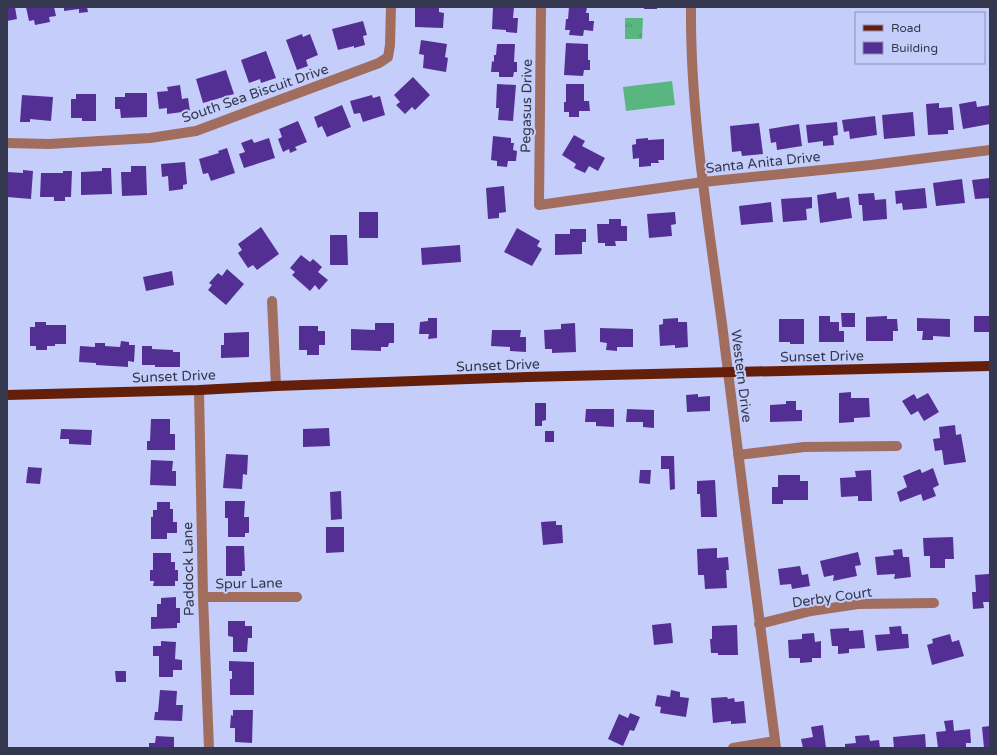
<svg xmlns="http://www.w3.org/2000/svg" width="997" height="755" viewBox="0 0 997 755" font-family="'Varela Round',sans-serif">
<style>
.grass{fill:#59b680}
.park{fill:url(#park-tufts)}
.building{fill:#542f93}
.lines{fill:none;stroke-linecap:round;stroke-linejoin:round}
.minor{stroke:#a16d5f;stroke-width:10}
.major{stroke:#641e0a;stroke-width:10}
.labels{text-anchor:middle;stroke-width:4;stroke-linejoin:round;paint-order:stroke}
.street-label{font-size:14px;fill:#33384e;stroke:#c5cefb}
</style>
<defs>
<pattern id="park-tufts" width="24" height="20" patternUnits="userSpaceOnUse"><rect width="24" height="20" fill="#59b680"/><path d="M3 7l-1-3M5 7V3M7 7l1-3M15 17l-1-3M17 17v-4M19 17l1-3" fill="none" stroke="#4a956b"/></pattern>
</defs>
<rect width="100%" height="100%" fill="#c5cefb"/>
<!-- grass -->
<path class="grass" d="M672 81 675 105 626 111 623 87Z"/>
<!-- park -->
<path class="park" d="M625 18H643L642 39H625Z"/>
<!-- building -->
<path class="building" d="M7 7H15L17 19 7 21Z
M26 7H54L56 16 49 17 50 22 35 25 34 20 29 21Z
M64 7H87L88 12 79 13V9L64 11Z
M415 7H439V12L444 13 443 28 415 27Z
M493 7H514L513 18H518L517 33 506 32V30L492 29Z
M569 7H587L586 13H589V21H594L593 31 584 30 583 36 569 35 570 30H565L566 19H568Z
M644 7H657V9H644Z
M363 21 367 35 363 36 365 45 354 48V46L338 50 332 29Z
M302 34 303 37 310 34 318 55 306 60 308 66 297 70 286 40Z
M421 40 447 44 445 57 448 58 446 72 423 68 424 55 419 54Z
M566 43 588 44V60H590V70H584L583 76 564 75Z
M497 44H515L514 62H517V72H514L513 77H499V72H491L492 61 494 62V55H496Z
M266 51 276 78 261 83 260 79 249 83 241 60Z
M226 70 234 94 203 103 196 79Z
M413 77 430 95 415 110 412 107 405 114 396 105 400 102 394 95Z
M497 84 516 85 513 121 498 120 499 108H496Z
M566 84H584V101H589L590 111H579V117H569V112H564V102H566Z
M180 85 182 99 188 98 190 111 167 114V108L159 109 157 92 168 91 167 87Z
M125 93H147V117L121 118 120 109H115V97H125Z
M76 94H96V121H82V118H71V99H76Z
M22 95 53 97 51 121 30 119V122H20Z
M372 95 373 98 380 96 385 115 363 122 360 113 354 114 350 101Z
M976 101 977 107 990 105V124L963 129 959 104Z
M939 103V108L952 107 954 130H948V134L928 135 926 104Z
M342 105 351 127 327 137 322 126 318 128 314 117Z
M913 112 915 136 884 139 882 115Z
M875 116 877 135 850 139 849 131 844 132 842 120Z
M298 121 307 142 295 147 297 150 290 153 289 149 283 152 278 139 282 137 279 129Z
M837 122 838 135 833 136 834 145 823 146V141L808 143 806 125Z
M759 123 763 154 742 156 741 151 732 152 730 126Z
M799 124 802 146 777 150 776 142 771 143 769 129Z
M574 135 585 141 582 146 605 158 598 171 589 166 585 173 574 168 576 164 562 155Z
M493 136 511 138V143H514L513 150 517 151 516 161H508L507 167 497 166V161L491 160Z
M269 138 275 158 244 168 239 154 245 152 241 143 252 139 254 143Z
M648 138V140L664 139V160H658L659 163H651V166L639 167V158L633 159 632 145 636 144V139Z
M227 148 235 173 211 181 208 173 203 174 199 159 219 153 218 151Z
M185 162 187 184 183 185V189L169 191 168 176 162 177 161 164Z
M131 166H146L147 195 122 196 121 172H131Z
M102 168H111L112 194 81 195V172L102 171Z
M23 170 33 171 31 199 7 197V172L23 173Z
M63 171H72L71 197H65V201H54V197H40L41 173H63Z
M990 178V198L975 199 972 180Z
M962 179 965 203 936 206 933 183Z
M504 186 506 212 499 213V218L488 219 486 188Z
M925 188 927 208 903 210 902 203 896 204 895 191Z
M836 192 837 199 849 197 852 218 820 223 817 195Z
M874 193 875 200 886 199 887 219 863 221 862 205H859L858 194Z
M812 197V208L806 209 807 220 783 222 781 199Z
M771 202 773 222 741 225 739 206Z
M359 212H378V238H359Z
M675 212 676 224 671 225 672 236 649 238 647 214Z
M609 219H621V226H627V241H615L616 246H605V243H598L597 224H609Z
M261 227 279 254 257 270 253 265 248 268 238 253 242 250 238 244Z
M517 228 540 241 537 246 542 249 532 266 504 252Z
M570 229H586V242H582V254L555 255V234H570Z
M330 235H347L348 265H330Z
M460 245 461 262 422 265 421 248Z
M301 255 310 262 313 259 322 267 318 272 328 280 319 290 315 285 310 291 292 275 295 272 290 268Z
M227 269 244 284 226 305 208 290 212 285 209 283 218 273 222 276Z
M172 271 174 285 146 291 143 277Z
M841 313H855V327H842Z
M819 316H830V322H839V331H844V342H819Z
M887 316V319H897L898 331H893V341H866V317Z
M974 316H990V332H974Z
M428 318H437V338L428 339 429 334H419L420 322 428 321Z
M678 318V322H687L688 347 675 348V345L660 346 659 325 663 324V319Z
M917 318 950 319V337L933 336V340H922L923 331H917Z
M779 319H804V344H790V342H779Z
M35 322H46V325H66V344H55V346H47V350H36V346H30V327H35Z
M375 323H394V343H389L388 347H381V351L351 350V329L375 330Z
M575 323 576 352 552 353V349H545L544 330 561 329V324Z
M299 326H318V331H325V345H319V355H307V350H299Z
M600 328 633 329V347H617V351L606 350 607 343 600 342Z
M492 330H521L520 337H526V352L510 351V347L491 346Z
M249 332V357L221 358V345H224V333Z
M121 341 129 342V345H135L134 362 128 361V367L96 365V363L79 362 80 346 95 347V343H105V346L120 347Z
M142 346H152V349L173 350V352H180V367H155V365H142Z
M851 392V398H869L870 417 854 418V422L839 423V393Z
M928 393 939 412 924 421 918 411 911 415 902 401 914 394 917 399Z
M698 394V397L710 396V411L687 412 686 395Z
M786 401H796V410H802V421L770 422V405L786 404Z
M535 403H546V420L542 421V426H535Z
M586 409H614V427L596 426V422H585Z
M627 409 654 410V428L643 427V422H626Z
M151 419H170V434H175V450H147V441H150Z
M955 425 956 435 961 434 966 462 944 465 942 450 935 451 933 439 940 438 939 427Z
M329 428 330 446 303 447V429Z
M61 429 92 430 91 445 69 444V439H60Z
M545 431H554V442H545Z
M226 454 248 455 247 475 243 474 242 489 223 488Z
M661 456H674L675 489 670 490 669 469H661Z
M151 460 173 461 172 471H176V486L150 485Z
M28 467 42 468 40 484 26 483Z
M933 468 939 485 933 488 936 496 923 501 921 494 900 502 897 492 907 487 903 476 920 469 922 473Z
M640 470H651L650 484 639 483Z
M871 470 872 501H858V496L841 497 840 478 856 477 855 471Z
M778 475H800V481H808V500H783V504H772V487H778Z
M715 480 717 517H701L700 494H697V481Z
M341 491 342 519 331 520 330 492Z
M225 501H245L244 517H249V533H245V537H228V518H225Z
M157 502H170V509H173V522H177V533H167V539H151V517H153V510H157Z
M556 521V525H562L563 543 543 545 541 522Z
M326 527H344V552L326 553Z
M953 537 954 559H945V568H930V556H924L923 538Z
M226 546H244L245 571H242V576H226Z
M717 548V558L728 557 729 570H726L727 588 705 589 704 575H698L697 549Z
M902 549 903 557H909L911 577 894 579 895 574 877 575 875 557 894 555 893 550Z
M858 552 861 565 855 566 857 576 833 581 834 575 824 577 820 561Z
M153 553H171V562H175V570H178V581H175V586H153L154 581H150V570H153Z
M800 566 802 575 808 574 810 586 792 589 791 584 780 585 778 569Z
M989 574 990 602H983L984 608 973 609 972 592H976L975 575Z
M176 597V608H180V623H177V628L151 629V617H157V604H161V598Z
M228 621H245V626H252V638H248L247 652H233V637L228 636Z
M671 623 673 643 654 645 652 625Z
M737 625 738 655H718V653H711L710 639H712V626Z
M901 626 902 634H908L909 648 877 651 875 635 890 634 889 627Z
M849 628V631L863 630 865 648 849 649V653L838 654V646H832L830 629Z
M814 633 815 642 821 641V658H812V662L800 663V658H789L788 640 802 639V634Z
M950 634 952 642 959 640 964 656 932 665 927 645 933 643 932 639Z
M161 641 176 642 175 659 182 660V670H173V677H159V656H153V646H161Z
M229 661 254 662V695H230V679H232V671H229Z
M115 671H126V682H116Z
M160 690 177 691 176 705H183L182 721 154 720 155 712H158Z
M671 690 680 692V697L689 698 686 717 660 713 661 707 655 706 657 695 670 697Z
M727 697 728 699 734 698 735 702 744 701 746 723 731 724V721L713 723 711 698Z
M233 710H253L252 743 235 742V728H230L231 715 233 716Z
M630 713 640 717 634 731 630 730 623 746 608 739 619 714 628 718Z
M953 720 954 731 970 729 971 743H966V748H938L936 732 946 731 944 721Z
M823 725 826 748H803L801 739 813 737 811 727Z
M990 726V748H984L982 727Z
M925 734 926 748H894L893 737Z
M869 735 870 741 879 740 880 748H845V744L856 743 855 736Z
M156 736 174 737V748H149V743H155Z"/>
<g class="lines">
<!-- minor -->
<path class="minor" d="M541 7 539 205 703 182 871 165 990 150
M691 7C690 112 708 220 722 324 740 465 757 607 776 748
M7 143 49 144 150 138 196 131 379 63 388 57 390 45 391 7
M272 301 276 386
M199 390 203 597 209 748
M738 455 804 447 897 446
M203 597H297
M759 624 811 611 858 604 934 603
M733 748 775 741"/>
<!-- major -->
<path class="major" d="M7 395 199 390 276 386 527 377 990 366"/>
</g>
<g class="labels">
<!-- street labels -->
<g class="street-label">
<text transform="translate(255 93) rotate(-19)" y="5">South Sea Biscuit Drive</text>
<text transform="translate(526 106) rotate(-89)" y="5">Pegasus Drive</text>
<text transform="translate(763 162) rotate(-6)" y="5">Santa Anita Drive</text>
<text transform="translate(822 356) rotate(-1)" y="5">Sunset Drive</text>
<text transform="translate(498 365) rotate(-2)" y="5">Sunset Drive</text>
<text transform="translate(174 376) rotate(-2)" y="5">Sunset Drive</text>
<text transform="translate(742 376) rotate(83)" y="5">Western Drive</text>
<text transform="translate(188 569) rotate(-91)" y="5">Paddock Lane</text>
<text transform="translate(249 583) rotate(-1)" y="5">Spur Lane</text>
<text transform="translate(832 597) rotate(-8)" y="5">Derby Court</text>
</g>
</g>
<!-- border -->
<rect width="997" height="755" fill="none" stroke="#33384e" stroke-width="16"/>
<!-- legend -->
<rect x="855" y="12" width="130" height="52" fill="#c5cefb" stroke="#8b92b6"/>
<rect x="863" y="25" width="20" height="6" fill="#641e0a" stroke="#8b92b6"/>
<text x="891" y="32" font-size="12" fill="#33384e">Road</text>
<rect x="863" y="42" width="20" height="12" fill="#542f93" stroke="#8b92b6"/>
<text x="891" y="52" font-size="12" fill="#33384e">Building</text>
</svg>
